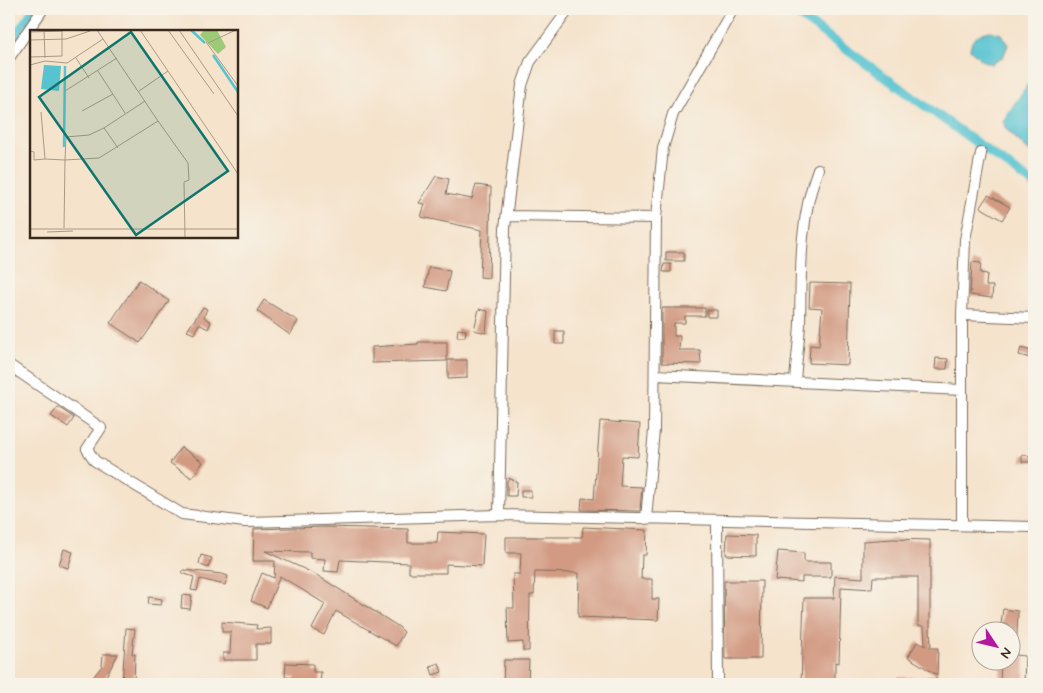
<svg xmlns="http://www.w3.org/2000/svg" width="1043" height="693" viewBox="0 0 1043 693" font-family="Mynerve,sans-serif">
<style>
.water{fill:#57c3d1;stroke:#497678}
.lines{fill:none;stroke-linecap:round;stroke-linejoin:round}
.canal{stroke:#57c3d1;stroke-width:9}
.building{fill:#d29a82}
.street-casing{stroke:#7c6b5b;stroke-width:12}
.street{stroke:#fff;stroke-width:10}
.inset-river{fill:none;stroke:#57c3d1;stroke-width:2.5}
.inset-road{fill:none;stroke:#ab9986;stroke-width:1}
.view{fill:#0f766e;fill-opacity:0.15;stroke:#0f766e;stroke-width:2.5}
.inset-edge{fill:none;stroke:#3b2a1e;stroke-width:2.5}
</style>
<rect width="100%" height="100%" fill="#f7f3e8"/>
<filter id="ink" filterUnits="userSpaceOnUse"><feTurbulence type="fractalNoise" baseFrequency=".02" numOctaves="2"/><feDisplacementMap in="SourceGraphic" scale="10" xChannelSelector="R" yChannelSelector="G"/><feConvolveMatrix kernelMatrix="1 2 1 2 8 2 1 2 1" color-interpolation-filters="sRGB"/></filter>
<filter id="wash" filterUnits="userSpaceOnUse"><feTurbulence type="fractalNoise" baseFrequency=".0096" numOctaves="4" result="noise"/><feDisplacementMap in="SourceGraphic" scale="20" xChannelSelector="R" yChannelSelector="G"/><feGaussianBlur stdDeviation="1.12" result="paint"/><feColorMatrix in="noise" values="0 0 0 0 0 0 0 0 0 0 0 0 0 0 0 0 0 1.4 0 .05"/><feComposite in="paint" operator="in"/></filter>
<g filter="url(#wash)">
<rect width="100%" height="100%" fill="#f5e3cc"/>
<!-- water -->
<path class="water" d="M990 31 1001 34 1008 45 1003 57 991 64 981 60 970 49C971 38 980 33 990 31Z
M1034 75V156L1006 129 1003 121Z"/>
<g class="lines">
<!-- canal -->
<path class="canal" d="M790 9 1034 184
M9 44 34 9"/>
</g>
<g id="blocks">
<!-- building -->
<path class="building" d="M436 176 449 179 446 194 472 199 476 185 491 187 489 278 480 277 482 230 421 217 425 204 419 203Z
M988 195 1010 207 1002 220 980 207Z
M666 252H684V261H666Z
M972 262 981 263 980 273 987 274 986 286H993L992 298 970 295Z
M664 264H671V272H663Z
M429 267 450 271 446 291 425 287Z
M139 280 169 301 140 343 110 323Z
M810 283 850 284 848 365 809 363 810 345 819 346 822 308 809 307Z
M264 300 298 321 290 335 257 311Z
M203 307 207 309 204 316 206 319 211 322 208 329 199 324 194 334 187 331Z
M662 308H705V316H685V323H674V336H680L679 350H700L701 364 662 363Z
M479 309 488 311 486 333 474 330Z
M707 310H717V317H707Z
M458 329 466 330 465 337H457Z
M555 331H564V344H555Z
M418 342H447V361L372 363V347L418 344Z
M1021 348 1032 351 1030 358 1019 355Z
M936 358 948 359 947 369H935Z
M448 360H467V378L448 379Z
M58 407 74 418 68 427 51 416Z
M600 421 640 424 638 457 622 456 620 486 642 487 640 511 581 510 582 498 594 499Z
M181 447 203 462 192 478 170 463Z
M1022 455 1034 456V462H1022Z
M509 478 517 482 516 496H507V481Z
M521 490H531V497H521Z
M327 527 408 529V543H437L438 532 484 534 482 566 446 564V573H409V563L340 560 338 572 324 571 325 559 310 558V552L265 551 315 574 399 627 404 632 396 646 336 611 324 635 312 629 325 604 280 576 267 608 251 601 262 573 274 578 275 561H253L254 529Z
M583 527 647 530 646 555H642L641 579H652V599H659L658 620 578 617 579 573 535 572 534 595H530L529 651H523V642L508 643 507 608H514L513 574H520L521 553H506V537H582Z
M727 534 756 535V556L726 555Z
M893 539 930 540V629L931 648H938L937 675 908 657 917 642 925 646 924 626H918V577H873L872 589 841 587 839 663 835 662V684H801L804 598H834L835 576 863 578V541Z
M64 549 73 552 68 568 59 565Z
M778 551 804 553V562H831V577H802V582L775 580Z
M201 555 212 558 208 568 199 564Z
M183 570 222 574 228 576 225 585 200 579 197 591 191 590 194 577 182 573Z
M724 581H762L761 659H725Z
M182 595 192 596 190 609 181 608Z
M149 597 162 599 161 605 148 604Z
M1003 609 1018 611 1016 655 1025 656 1024 684H1000L1001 660H1010V625L1001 624Z
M222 622 257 625 256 629 271 628V644H256V660H223V653H230L231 632H222Z
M126 628 135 629 132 654H135L134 684H122Z
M103 654H118L102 684H88L102 666Z
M504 660H529L528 684H503Z
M286 663 313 664V672H321L320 684H295V678L285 677Z
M439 663 442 672 433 675 430 666Z
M898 677 937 679V684H898Z"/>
</g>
</g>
<g filter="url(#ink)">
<use href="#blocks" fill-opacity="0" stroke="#7c6b5b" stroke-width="1"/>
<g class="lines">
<defs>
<path id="street" d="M9 58 43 9
M507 216 656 218 663 148 673 114 733 9
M962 315 1034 318
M9 365 101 428 87 449 95 461 182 514 245 522 499 515 505 228 522 85 530 62 569 9
M655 375 962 390
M795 382C796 363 799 343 800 324 801 273 799 218 818 169
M499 515 1034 527
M646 519 654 430 656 218
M717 521 718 684
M962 525V315L965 240 981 153"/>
</defs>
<!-- street casing -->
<use href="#street" class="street-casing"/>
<!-- street -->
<use href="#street" class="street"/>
</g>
</g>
<!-- overview -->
<g transform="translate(30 30)">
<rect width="208" height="208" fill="#f5e3cc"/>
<path d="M174 0H187L196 17 188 24 170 5Z" fill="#9dca77"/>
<path d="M14 35 31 36 29 61 11 59Z" fill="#57c3d1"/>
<path class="inset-river" d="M161 0 175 13M183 25 208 62M34 117 35 36"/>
<path class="inset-road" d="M14 0 15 28M67 0 128 91M110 0 208 144M138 0 184 64M149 0 208 86M0 2 32 1M0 10 36 9 63 0M176 12 208 56M178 13 206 0M0 27 32 26V0M46 28 59 48M0 35 15 31 37 33 73 9M68 41 95 83M35 61 87 28M109 61 138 41M52 81 83 64M11 82 15 129 35 130 36 107 59 105 74 98 88 118M74 98 115 71M0 121 4 122V130L15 129M34 198 35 130 69 128 128 91 158 133 159 150 154 152 155 207M0 199H208M17 202 43 201"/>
<path class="view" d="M101 2 198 141 106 205 9 67Z"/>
<rect width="208" height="208" class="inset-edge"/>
</g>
<!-- margin -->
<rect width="1043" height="693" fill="none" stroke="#f7f3e8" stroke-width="30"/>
<!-- north arrow -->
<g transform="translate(996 646) rotate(125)"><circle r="24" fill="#f7f3e8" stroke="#aca397"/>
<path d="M0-4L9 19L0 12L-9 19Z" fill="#b5179e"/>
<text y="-8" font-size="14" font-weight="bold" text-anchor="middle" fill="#3b2a1e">N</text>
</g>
</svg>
